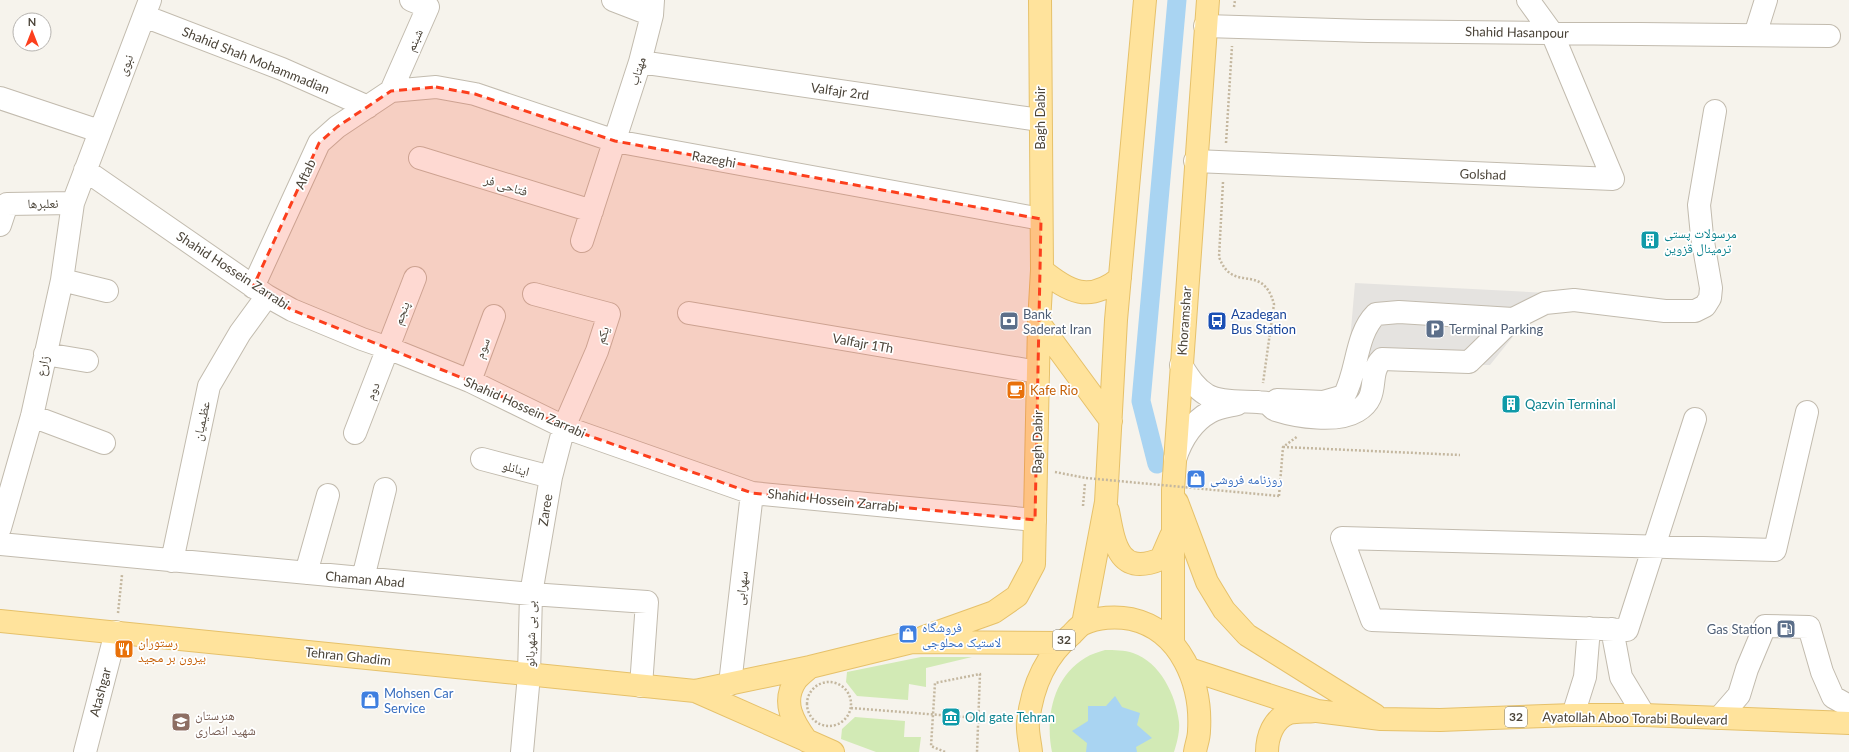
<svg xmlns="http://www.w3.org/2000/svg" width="1849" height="752" viewBox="0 0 1849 752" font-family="Lato,'Noto Naskh Arabic',sans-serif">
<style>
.green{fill:#d2eab5}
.parking{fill:#e5e3e0}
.water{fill:#a9d4f2}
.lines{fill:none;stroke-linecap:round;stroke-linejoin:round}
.canal{stroke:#a9d4f2;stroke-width:19}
.minor-casing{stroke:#c2bbae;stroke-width:24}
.major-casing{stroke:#e6c16a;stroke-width:24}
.path{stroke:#c4b79f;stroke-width:2.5;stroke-dasharray:2 2;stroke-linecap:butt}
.minor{stroke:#fff;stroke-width:22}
.major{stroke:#ffe39c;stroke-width:22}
.path-bridge{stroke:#c4b79f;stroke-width:2.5;stroke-dasharray:2 2;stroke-linecap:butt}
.marked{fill:#fc3f1d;fill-opacity:0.2;stroke:#fc3f1d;stroke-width:3;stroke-dasharray:8 5;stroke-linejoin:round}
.labels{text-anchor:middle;stroke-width:3.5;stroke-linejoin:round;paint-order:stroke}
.shield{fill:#fff;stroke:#817c74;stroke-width:1}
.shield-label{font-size:12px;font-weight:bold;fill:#4b4439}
.street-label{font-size:13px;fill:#4b4439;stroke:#fff}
.culture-label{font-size:13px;fill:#0d838f;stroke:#fff;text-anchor:start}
.service-label{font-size:13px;fill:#4e5e75;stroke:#fff;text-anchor:start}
.transit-label{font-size:13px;fill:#164399;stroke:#fff;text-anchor:start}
.food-label{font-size:13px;fill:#c56008;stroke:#fff;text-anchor:start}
.shop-label{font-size:13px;fill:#366cbe;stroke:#fff;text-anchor:start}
.education-label{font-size:13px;fill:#785e54;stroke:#fff;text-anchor:start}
</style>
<rect width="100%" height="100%" fill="#f6f3ec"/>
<!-- green -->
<path class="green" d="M1105 650C1114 650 1125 650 1133 653 1160 662 1176 695 1179 722 1180 731 1177 743 1174 752H1052C1045 718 1053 677 1085 658 1091 654 1099 652 1105 650Z
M921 657H972L926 668V687L909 684 908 700 857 696 846 682 847 672Z
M855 717 905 721 904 737H921L919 752H876L841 739 842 729Z"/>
<!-- parking -->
<path class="parking" d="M1355 283 1548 293 1490 365 1348 364Z"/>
<!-- water -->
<path class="water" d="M1115 696 1122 707 1140 713 1137 725 1152 738 1136 747 1137 752H1086L1087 743 1072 731 1088 721V706H1106Z"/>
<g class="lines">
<!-- canal -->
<path class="canal" d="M1157 464 1141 401 1177 0"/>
<defs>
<path id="minor" d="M613 0 652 15
M144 16 282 69 368 107
M1205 26 1368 31 1829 36
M1755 35 1766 0
M640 62 1040 120
M391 91 428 7 411 0
M0 98 99 131
M420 158 592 211
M1195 161 1613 179 1552 33 1528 0
M85 170 267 296 292 310 362 339 388 348 470 381 564 427 752 493 1035 520
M0 225 7 204 73 203 150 0
M582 241 640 62 652 15 653 0
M62 280 107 291
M253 287 319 143 337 127 391 91 436 87 475 94 615 141 1041 219
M689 313 1038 372
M45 354 87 361
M1181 365C1188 376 1195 388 1207 395 1220 403 1242 401 1258 402 1260 403 1264 402 1267 403 1270 404 1272 409 1276 410 1298 417 1337 423 1357 411 1382 396 1366 375 1382 359L1469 362 1513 319 1545 303 1574 300 1665 311H1695L1705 306 1710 298 1711 288 1702 236 1699 205 1715 111
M470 381 494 316
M1277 400 1323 402 1344 396C1358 371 1355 335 1376 314L1399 312 1513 319
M32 416 104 443
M1695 419 1627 630 1372 620 1342 538 1775 550 1807 412
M355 433 415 278
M482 459 551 477
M1175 459C1181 441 1192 422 1210 412 1218 407 1229 406 1237 404
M0 528 32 416 62 280 73 203
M0 544 531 594 647 602 641 686
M172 561 209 386 240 333 267 296
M306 573 328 495
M363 578 385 489
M1612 629 1621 677 1644 715
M730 684 752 493
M1573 715 1585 677 1589 628
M1719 718 1739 695 1747 669 1765 626 1809 627 1822 672 1833 697 1849 706
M85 752 116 632
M522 752 529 675 531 594 551 477 564 427 597 351 609 314 534 294"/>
<path id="major" d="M1042 270C1069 292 1089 303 1120 278
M1039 323 1111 421
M1177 502 1207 582 1224 610 1247 635 1375 715
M1108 511C1114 543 1118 577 1161 559L1171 536
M0 621 695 691 810 667 912 642 1061 643
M1083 624 1106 502 1116 320 1145 0
M924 637 994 612 1017 596 1034 564 1039 323 1042 270 1040 0
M1173 642V490L1208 0
M1189 669 1317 711 1381 719 1440 720 1573 715H1644L1849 723
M695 691 833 752
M807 741C793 722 781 702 796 680 800 675 806 671 810 667
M1031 752C1030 742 1027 731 1028 722 1032 688 1045 656 1072 634 1075 631 1079 626 1083 624 1097 617 1116 616 1131 619 1181 630 1202 684 1199 731 1199 738 1196 745 1195 752
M1267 752C1267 737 1273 719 1289 713 1296 711 1306 712 1314 711"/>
</defs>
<!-- minor casing -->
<use href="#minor" class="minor-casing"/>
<!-- major casing -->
<use href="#major" class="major-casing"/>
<!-- path -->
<path class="path" d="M1234 7 1235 0
M1226 143 1232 46
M1223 182 1219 257C1233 295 1262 261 1274 304L1263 383
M1283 447 1460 455
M1055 472 1086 478
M1279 496 1283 447 1298 436
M1083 506 1085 483
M118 613 122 575
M807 704a22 22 0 1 1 44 0a22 22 0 1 1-44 0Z
M851 708 978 718
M945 752 931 746 935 683 980 674 977 752"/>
<!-- minor -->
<use href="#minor" class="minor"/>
<!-- major -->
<use href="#major" class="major"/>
<!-- path-bridge -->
<path class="path-bridge" d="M1086 478 1279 496"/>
</g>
<!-- marked area -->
<path class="marked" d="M436 87 475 94 615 141 1041 219 1035 520 752 493 564 427 470 381 292 310 253 287 319 143 337 127 391 91Z"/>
<!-- icons -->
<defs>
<symbol id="building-square" viewBox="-11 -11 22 22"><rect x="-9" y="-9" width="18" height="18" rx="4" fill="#0f9aa8" stroke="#fff"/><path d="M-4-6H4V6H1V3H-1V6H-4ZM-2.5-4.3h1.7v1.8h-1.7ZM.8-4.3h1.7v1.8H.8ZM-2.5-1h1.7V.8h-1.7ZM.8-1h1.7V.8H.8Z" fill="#fff"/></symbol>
<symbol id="bank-square" viewBox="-11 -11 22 22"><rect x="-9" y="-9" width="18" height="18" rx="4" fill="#5c6f8a" stroke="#fff"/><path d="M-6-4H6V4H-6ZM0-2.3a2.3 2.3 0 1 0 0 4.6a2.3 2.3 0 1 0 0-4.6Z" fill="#fff"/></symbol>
<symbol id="bus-square" viewBox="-11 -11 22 22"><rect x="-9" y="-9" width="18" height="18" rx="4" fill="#1a4fb4" stroke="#fff"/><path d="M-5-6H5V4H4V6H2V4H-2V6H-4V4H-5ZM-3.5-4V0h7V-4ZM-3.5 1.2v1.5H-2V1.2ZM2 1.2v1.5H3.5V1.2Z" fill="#fff"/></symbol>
<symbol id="parking-square" viewBox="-11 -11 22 22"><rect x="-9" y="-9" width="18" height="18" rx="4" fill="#5c6f8a" stroke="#fff"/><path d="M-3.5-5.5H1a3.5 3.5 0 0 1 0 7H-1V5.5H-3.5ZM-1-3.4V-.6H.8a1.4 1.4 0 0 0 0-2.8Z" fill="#fff"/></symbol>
<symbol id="cafe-square" viewBox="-11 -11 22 22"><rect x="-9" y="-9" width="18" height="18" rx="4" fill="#e8710a" stroke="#fff"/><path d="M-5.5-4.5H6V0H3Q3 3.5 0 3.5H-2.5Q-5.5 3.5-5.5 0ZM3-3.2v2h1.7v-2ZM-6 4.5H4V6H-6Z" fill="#fff"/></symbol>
<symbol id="shop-square" viewBox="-11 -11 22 22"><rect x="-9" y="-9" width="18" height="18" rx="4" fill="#3f7fe0" stroke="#fff"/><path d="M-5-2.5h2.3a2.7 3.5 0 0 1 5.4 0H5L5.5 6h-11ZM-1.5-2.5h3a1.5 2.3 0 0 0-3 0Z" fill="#fff"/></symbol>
<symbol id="fuel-square" viewBox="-11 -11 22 22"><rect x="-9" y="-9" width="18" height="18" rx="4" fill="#5c6f8a" stroke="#fff"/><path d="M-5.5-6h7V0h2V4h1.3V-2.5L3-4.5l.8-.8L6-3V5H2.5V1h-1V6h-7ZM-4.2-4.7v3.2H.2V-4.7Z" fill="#fff"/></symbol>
<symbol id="restaurant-square" viewBox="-11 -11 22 22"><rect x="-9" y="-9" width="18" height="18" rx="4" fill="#e8710a" stroke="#fff"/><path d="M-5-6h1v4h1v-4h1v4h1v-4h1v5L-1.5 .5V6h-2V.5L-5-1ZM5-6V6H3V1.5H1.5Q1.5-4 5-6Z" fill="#fff"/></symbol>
<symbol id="museum-square" viewBox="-11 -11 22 22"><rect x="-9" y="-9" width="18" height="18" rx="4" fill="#0f9aa8" stroke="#fff"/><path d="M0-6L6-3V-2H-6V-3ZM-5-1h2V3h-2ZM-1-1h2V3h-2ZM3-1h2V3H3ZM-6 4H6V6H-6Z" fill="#fff"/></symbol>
<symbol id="school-square" viewBox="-11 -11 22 22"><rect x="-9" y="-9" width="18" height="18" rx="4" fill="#8d6e63" stroke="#fff"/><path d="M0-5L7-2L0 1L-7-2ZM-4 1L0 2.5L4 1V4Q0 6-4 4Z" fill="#fff"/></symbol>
</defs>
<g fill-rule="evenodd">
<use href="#building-square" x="1639" y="229" width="22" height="22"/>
<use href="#bank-square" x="998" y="310" width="22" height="22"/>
<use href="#bus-square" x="1206" y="310" width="22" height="22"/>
<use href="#parking-square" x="1424" y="318" width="22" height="22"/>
<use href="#cafe-square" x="1005" y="379" width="22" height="22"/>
<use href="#building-square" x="1500" y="393" width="22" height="22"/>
<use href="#shop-square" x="1185" y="468" width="22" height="22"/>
<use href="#fuel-square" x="1775" y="618" width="22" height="22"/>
<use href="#shop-square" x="897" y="623" width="22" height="22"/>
<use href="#restaurant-square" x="113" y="638" width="22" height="22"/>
<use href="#shop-square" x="359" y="689" width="22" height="22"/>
<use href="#museum-square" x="940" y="706" width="22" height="22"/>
<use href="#school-square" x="170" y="711" width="22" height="22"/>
</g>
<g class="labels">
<!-- shield labels -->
<g class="shield">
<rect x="1053" y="630" width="22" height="20" rx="3"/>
<rect x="1505" y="707" width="22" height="20" rx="3"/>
</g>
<g class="shield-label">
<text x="1064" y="644">32</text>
<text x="1516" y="721">32</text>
</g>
<!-- street labels -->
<g class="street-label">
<text transform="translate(1517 32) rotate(1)" y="5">Shahid Hasanpour</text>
<text transform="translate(414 40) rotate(-66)" y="5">شبنم</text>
<text transform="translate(256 60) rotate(22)" y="5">Shahid Shah Mohammadian</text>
<text transform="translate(125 65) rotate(-69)" y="5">نبوی</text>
<text transform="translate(637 71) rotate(-73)" y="5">مهتاب</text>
<text transform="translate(840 91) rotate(8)" y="5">Valfajr 2rd</text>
<text transform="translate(1040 118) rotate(-90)" y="5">Bagh Dabir</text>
<text transform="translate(714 159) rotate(10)" y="5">Razeghi</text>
<text transform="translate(305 174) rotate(-65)" y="5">Aftab</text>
<text transform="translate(1483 174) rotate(2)" y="5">Golshad</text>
<text transform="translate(506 185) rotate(17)" y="5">فتاحی فر</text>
<text transform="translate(43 203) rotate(-1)" y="5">نعلبرها</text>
<text transform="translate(233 270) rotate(33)" y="5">Shahid Hossein Zarrabi</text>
<text transform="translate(401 313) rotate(-69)" y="5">پنجم</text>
<text transform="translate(1184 321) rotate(-86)" y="5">Khoramshar</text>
<text transform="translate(602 335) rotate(-72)" y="5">یکم</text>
<text transform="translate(863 343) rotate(10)" y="5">Valfajr 1Th</text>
<text transform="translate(482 348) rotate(-70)" y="5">سوم</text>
<text transform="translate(42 366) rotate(-78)" y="5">زارع</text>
<text transform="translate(372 391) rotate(-69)" y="5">دوم</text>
<text transform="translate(525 407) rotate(24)" y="5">Shahid Hossein Zarrabi</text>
<text transform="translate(201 421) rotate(-78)" y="5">عظیمیان</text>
<text transform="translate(1037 442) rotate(-89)" y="5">Bagh Dabir</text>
<text transform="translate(516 468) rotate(15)" y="5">اینانلو</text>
<text transform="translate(833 500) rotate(6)" y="5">Shahid Hossein Zarrabi</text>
<text transform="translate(545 510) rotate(-81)" y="5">Zaree</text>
<text transform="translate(365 579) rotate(5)" y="5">Chaman Abad</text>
<text transform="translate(741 588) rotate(-83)" y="5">سهرابی</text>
<text transform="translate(530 634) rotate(-89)" y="5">بی بی شهربانو</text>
<text transform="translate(348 656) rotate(6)" y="5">Tehran Ghadim</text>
<text transform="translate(100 692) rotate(-75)" y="5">Atashgar</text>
<text transform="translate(1635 718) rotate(1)" y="5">Ayatollah Aboo Torabi Boulevard</text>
</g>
<!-- culture labels -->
<g class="culture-label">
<text x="1664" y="238">مرسولات پستی<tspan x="1664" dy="15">ترمینال قزوین</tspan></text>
<text x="1525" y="409">Qazvin Terminal</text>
<text x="965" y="722">Old gate Tehran</text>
</g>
<!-- service labels -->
<g class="service-label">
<text x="1023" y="319">Bank<tspan x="1023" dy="15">Saderat Iran</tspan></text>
<text x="1449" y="334">Terminal Parking</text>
<text x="1772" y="634" text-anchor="end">Gas Station</text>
</g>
<!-- transit labels -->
<g class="transit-label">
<text x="1231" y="319">Azadegan<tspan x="1231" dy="15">Bus Station</tspan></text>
</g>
<!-- food labels -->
<g class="food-label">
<text x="1030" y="395">Kafe Rio</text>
<text x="138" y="647">رستوران<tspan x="138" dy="15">بیرون بر مجید</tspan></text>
</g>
<!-- shop labels -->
<g class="shop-label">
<text x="1210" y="484">روزنامه فروشی</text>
<text x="922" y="632">فروشگاه<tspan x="922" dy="15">لاستیک محلوجی</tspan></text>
<text x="384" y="698">Mohsen Car<tspan x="384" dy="15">Service</tspan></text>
</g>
<!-- education labels -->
<g class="education-label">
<text x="195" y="720">هنرستان<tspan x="195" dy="15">شهید انصاری</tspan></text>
</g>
</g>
<!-- north arrow -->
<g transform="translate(32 32)"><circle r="19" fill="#ffffff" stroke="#b7b4b0"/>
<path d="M0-3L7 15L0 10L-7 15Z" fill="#fc3f1d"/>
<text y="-6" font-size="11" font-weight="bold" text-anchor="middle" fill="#4b4439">N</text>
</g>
</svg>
